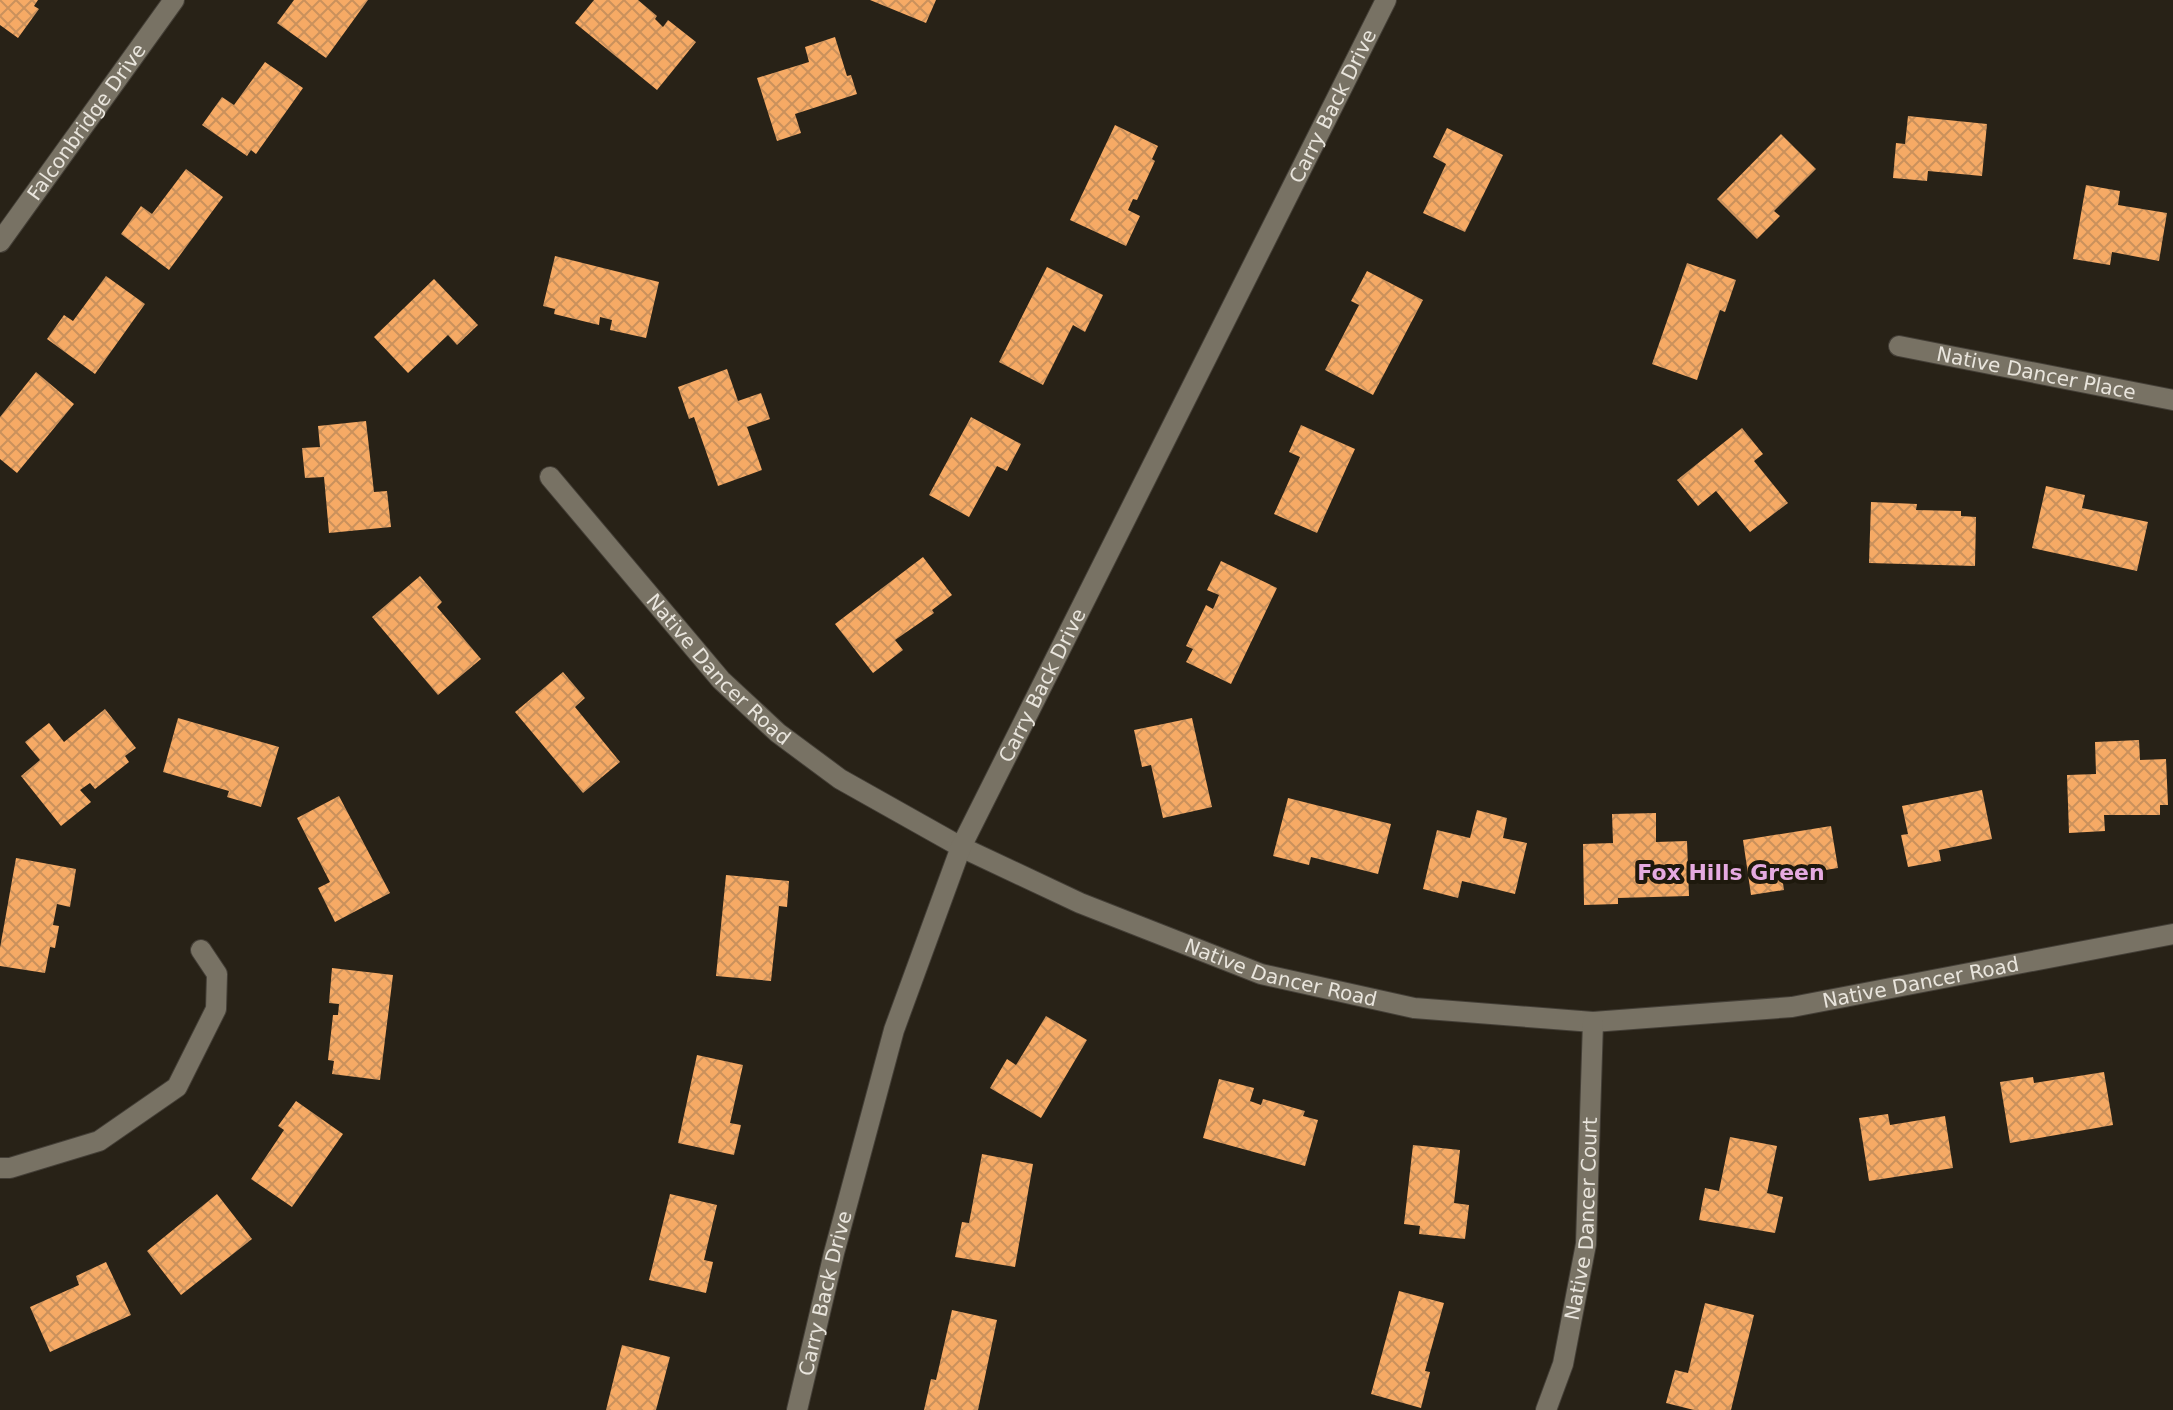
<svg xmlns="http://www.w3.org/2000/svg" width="2173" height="1410" viewBox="0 0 2173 1410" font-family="'DejaVu Sans',sans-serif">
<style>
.building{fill:url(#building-cross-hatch)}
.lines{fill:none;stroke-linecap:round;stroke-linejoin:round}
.minor-casing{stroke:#443f37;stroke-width:22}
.minor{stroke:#787264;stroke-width:20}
.labels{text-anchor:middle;stroke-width:8;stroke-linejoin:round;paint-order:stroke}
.street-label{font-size:20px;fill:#e9e5dd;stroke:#1e190d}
.neighbourhood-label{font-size:22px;font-weight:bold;fill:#e5aae1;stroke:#1e190d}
</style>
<defs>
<pattern id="building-cross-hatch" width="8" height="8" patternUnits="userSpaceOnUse" patternTransform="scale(2)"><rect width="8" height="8" fill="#f6aa65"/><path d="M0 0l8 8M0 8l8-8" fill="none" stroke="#ca915c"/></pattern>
</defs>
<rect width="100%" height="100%" fill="#282217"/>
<!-- building -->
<path class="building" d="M0 0H38L34 6 39 9 18 38 0 25Z
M294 0H368L326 58 277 23Z
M594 0H638L657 16 655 19 663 27 668 20 696 42 657 90 575 23Z
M870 0H936L926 23Z
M835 37 847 76 851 75 857 94 795 114 801 133 777 141 757 78 809 62 805 47Z
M265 62 303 88 256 154 251 150 247 156 202 125 222 97 234 105Z
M1908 116 1987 124 1982 176 1928 171 1927 181 1893 178 1896 143 1905 144Z
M1115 125 1158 146 1152 159 1155 161 1137 200 1133 199 1128 210 1140 216 1126 246 1070 220Z
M1447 128 1503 155 1465 232 1423 213 1446 164 1433 157Z
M1781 134 1816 169 1774 211 1780 216 1757 239 1717 199Z
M186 169 223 197 169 270 121 234 141 206 152 214Z
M2086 185 2120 191 2118 205 2167 213 2159 261 2112 252 2110 265 2073 259Z
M555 256 659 282 646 338 610 330 612 320 600 317 599 325 554 314 555 309 543 306Z
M1687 263 1736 280 1725 312 1720 310 1697 380 1652 364Z
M1047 267 1103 295 1085 332 1073 325 1043 385 999 362Z
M1367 271 1423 300 1373 395 1325 370 1359 305 1351 301Z
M106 276 145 304 95 374 47 339 64 315 73 321Z
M434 279 478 325 457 345 448 335 408 373 374 337Z
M727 369 738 401 761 393 770 419 747 427 762 470 718 486 694 417 689 419 678 387Z
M36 372 74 404 17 473 0 459V417Z
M971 417 1021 444 1007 471 997 466 969 517 929 495Z
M366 421 374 492 387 491 391 527 329 533 324 477 305 478 302 448 320 447 318 426Z
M1301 425 1355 449 1317 533 1274 514 1300 457 1289 452Z
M1742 428 1763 454 1754 461 1788 503 1750 532 1716 491 1698 506 1677 480Z
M2046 486 2085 495 2082 508 2148 522 2137 571 2032 548Z
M1871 502 1917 504 1916 510 1961 511V516L1976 517 1975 566 1869 563Z
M923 557 952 595 932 610 934 613 895 640 903 650 873 673 835 624Z
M1221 561 1277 588 1231 684 1186 662 1193 649 1186 646 1206 605 1213 609 1219 595 1207 590Z
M420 576 442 602 437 607 481 659 438 695 372 617Z
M563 672 585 698 575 707 620 762 583 793 515 712Z
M105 709 136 748 125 756 129 762 95 789 90 783 80 790 91 802 61 826 21 776 40 760 25 742 49 723 64 742Z
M178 718 279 747 261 807 227 797 229 791 163 772Z
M1192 718 1212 807 1163 818 1151 765 1142 767 1134 730Z
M2139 740 2140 760 2166 759 2168 805H2160V815H2104L2105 831 2069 833 2067 775 2096 774 2095 742Z
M1982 790 1992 839 1939 850 1941 861 1908 867 1901 835 1908 834 1902 806Z
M339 796 390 893 335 922 318 888 330 882 297 818Z
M1288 798 1391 824 1378 874 1311 857 1309 865 1273 856Z
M1477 810 1507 818 1503 838 1527 843 1515 894 1462 881 1458 898 1423 889 1437 830 1470 838Z
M1656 813V842L1687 841 1689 896 1618 898V904L1584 905 1583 844 1613 843 1612 814Z
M1831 826 1838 868 1782 877 1784 890 1751 895 1743 840Z
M16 858 76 869 70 907 57 904 53 925 59 926 55 948 50 947 45 973 0 966V948Z
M726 875 789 881 787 907 779 906 771 981 716 976Z
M332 968 393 975 380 1080 332 1074 334 1061 328 1060 333 1015H338L339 1004 329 1003Z
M1046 1016 1087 1040 1041 1118 990 1088 1007 1059 1016 1065Z
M697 1055 743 1065 730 1123 741 1125 734 1155 678 1143Z
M2104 1072 2113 1125 2010 1143 2000 1082 2033 1077 2034 1083Z
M1219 1079 1254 1088 1250 1101 1261 1105 1263 1099 1305 1111 1303 1116 1318 1120 1305 1166 1203 1138Z
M296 1101 343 1134 292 1207 251 1179 284 1130 278 1126Z
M1888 1114 1890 1125 1945 1116 1953 1168 1869 1181 1859 1118Z
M1730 1137 1777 1146 1767 1193 1783 1197 1775 1233 1699 1220 1705 1188 1719 1191Z
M1413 1145 1460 1150 1454 1203 1469 1205 1465 1239 1419 1234 1420 1226 1404 1224Z
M982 1154 1033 1164 1015 1267 955 1257 962 1222 969 1223Z
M217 1194 252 1239 181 1295 147 1251Z
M670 1194 717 1205 704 1260 713 1262 706 1293 649 1280Z
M106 1262 131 1315 50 1352 30 1307 79 1285 76 1276Z
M1399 1291 1444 1303 1425 1371 1430 1372 1421 1408 1371 1394Z
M1705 1303 1754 1315 1731 1410H1694L1666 1403 1675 1370 1688 1373Z
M952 1310 997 1320 978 1410H924L931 1379 936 1380Z
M622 1345 670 1357 656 1410H606Z"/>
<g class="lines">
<defs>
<g id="minor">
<path id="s1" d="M0 242 174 0"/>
<path id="s2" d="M1899 346 2173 400"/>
<path id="s3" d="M550 477 721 680 778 733 840 779 961 847 1080 903 1261 974 1414 1008 1593 1022 1792 1007 2173 934"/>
<path d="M0 1168H10L99 1141 177 1087 216 1009 217 974 201 950"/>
<path id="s4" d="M797 1410 834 1253 894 1030 961 847 1386 0"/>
<path id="s5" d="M1546 1410 1563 1364 1586 1244 1593 1022"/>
</g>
</defs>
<!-- minor casing -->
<use href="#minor" class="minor-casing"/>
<!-- minor -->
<use href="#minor" class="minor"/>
</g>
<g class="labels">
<!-- street labels -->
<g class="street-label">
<text dy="7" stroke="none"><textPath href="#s4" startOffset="1416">Carry Back Drive</textPath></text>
<text dy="7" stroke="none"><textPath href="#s1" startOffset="148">Falconbridge Drive</textPath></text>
<text dy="7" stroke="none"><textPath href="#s2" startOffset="140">Native Dancer Place</textPath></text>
<text dy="7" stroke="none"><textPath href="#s3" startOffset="256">Native Dancer Road</textPath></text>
<text dy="7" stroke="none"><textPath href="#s4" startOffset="768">Carry Back Drive</textPath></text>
<text dy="7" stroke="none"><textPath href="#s3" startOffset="904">Native Dancer Road</textPath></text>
<text dy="7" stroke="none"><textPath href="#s3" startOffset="1552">Native Dancer Road</textPath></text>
<text dy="7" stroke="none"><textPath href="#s5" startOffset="196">Native Dancer Court</textPath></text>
<text dy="7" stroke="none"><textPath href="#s4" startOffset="120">Carry Back Drive</textPath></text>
</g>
<!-- neighbourhood labels -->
<g class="neighbourhood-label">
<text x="1731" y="880">Fox Hills Green</text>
</g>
</g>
</svg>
